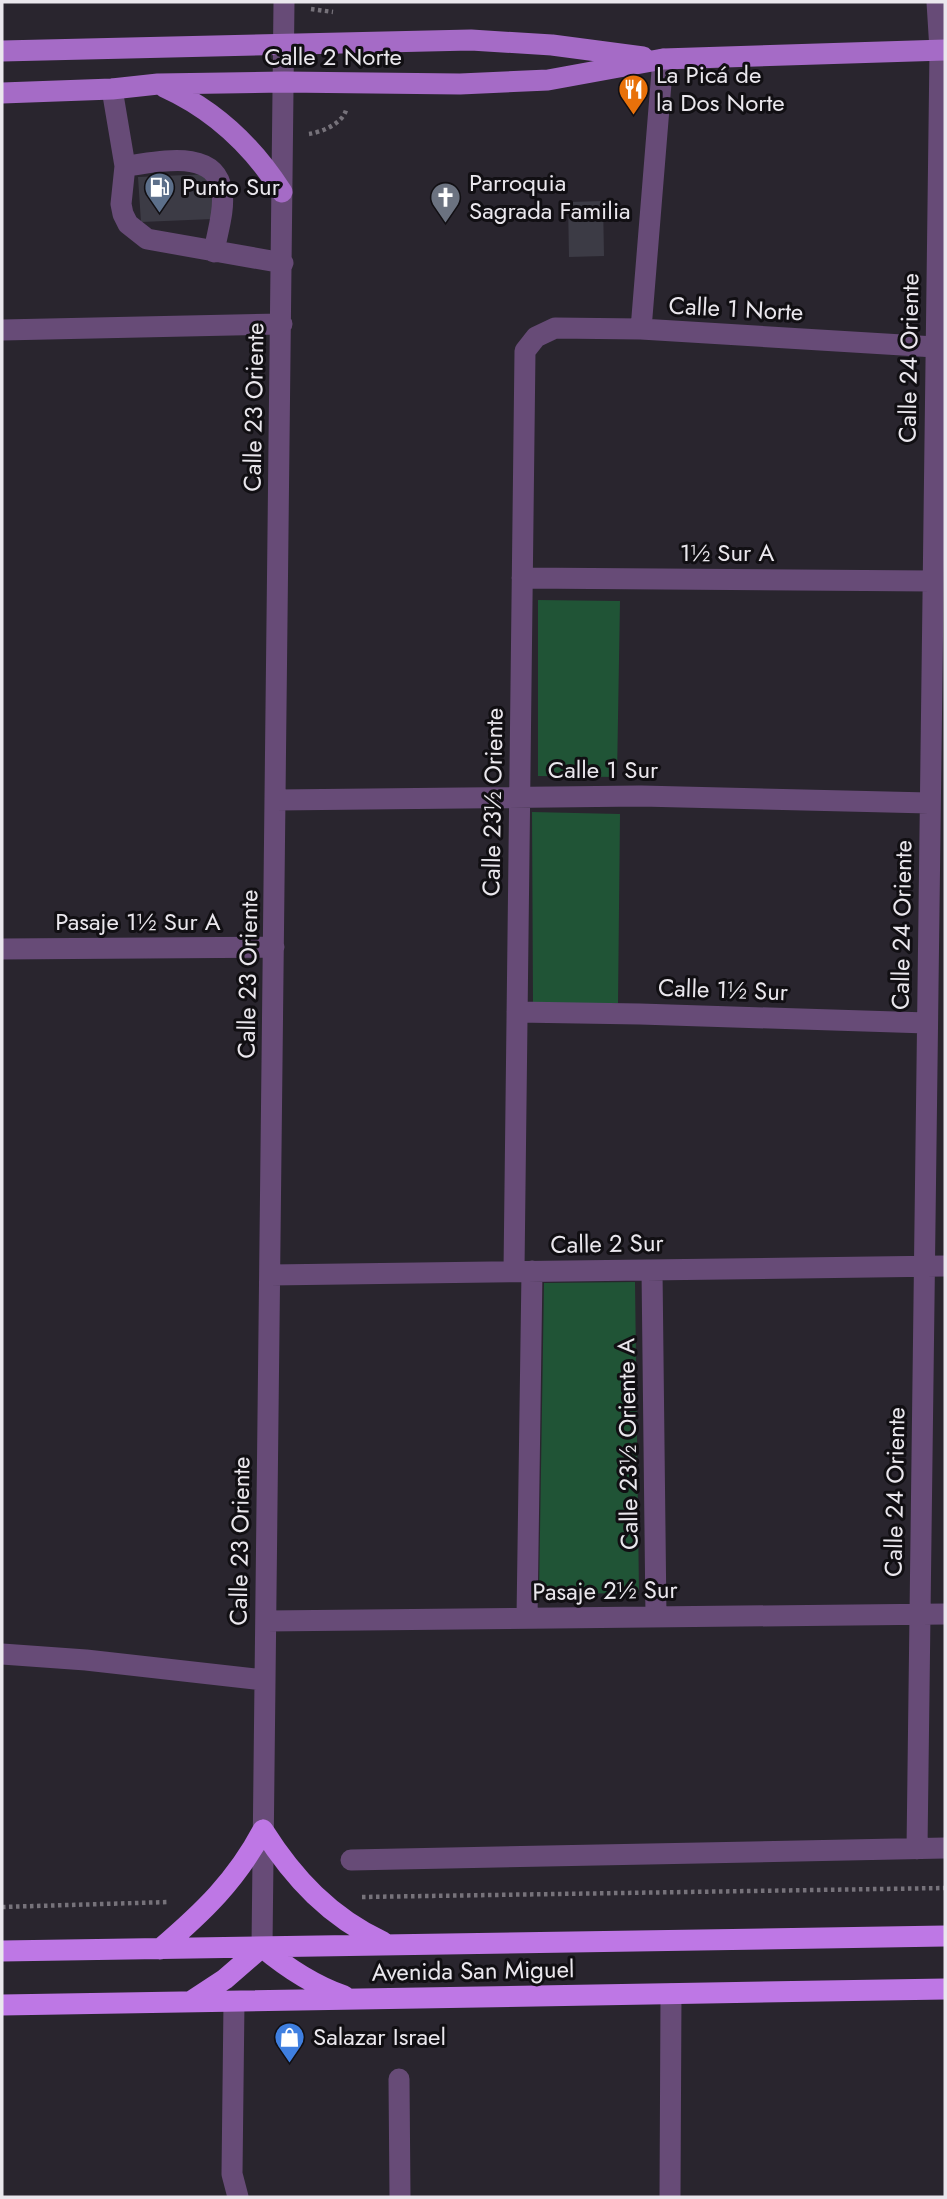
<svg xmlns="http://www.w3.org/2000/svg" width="947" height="2199" viewBox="0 0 947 2199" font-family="Jost,sans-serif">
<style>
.green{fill:#205436}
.building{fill:#3c3b45}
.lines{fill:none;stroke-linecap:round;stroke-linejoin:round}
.path{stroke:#76727a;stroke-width:4.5;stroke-dasharray:3.5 3.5;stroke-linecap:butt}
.minor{stroke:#674b77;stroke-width:21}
.major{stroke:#a56bc6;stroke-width:21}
.highway{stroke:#be77e5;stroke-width:21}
.labels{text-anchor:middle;stroke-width:6;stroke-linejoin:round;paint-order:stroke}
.street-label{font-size:24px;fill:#eae7ed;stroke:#110f13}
.poi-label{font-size:24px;fill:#eae7ed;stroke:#110f13;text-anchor:start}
</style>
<rect width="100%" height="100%" fill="#29252e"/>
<!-- green -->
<path class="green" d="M538 600 620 601 617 777 538 776Z
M532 812 620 814 618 1003 533 1005Z
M635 1282 639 1593 539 1594 544 1283Z"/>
<!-- building -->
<path class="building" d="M211 174 213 219 141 222 138 177Z
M603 201 604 256 569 257 568 202Z"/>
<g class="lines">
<!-- path -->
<path class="path" d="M311 9 333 12
M309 134C322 132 343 123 346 110
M362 1897 945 1888
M2 1907 169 1902"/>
<!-- minor -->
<path class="minor" d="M112 89 125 166 121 204 123 214 128 224 147 239 283 263
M125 166C155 163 216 146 222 192 225 210 217 233 214 252
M641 329 663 59
M2 330 282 324
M522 578 932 581
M276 800 641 796 929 803
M2 949 274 947
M517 1012 640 1014 927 1023
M652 1270 656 1617
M514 1271 525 351 536 337 555 328 641 329 935 347
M270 1275 945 1266
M527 1618 532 1271
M266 1621 945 1614
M2 1654 86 1660 264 1680
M917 1849 940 50 937 2
M351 1860 945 1848
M262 1947 284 2
M234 2002 232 2174 238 2197
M399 2079 400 2197
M670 2197 671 1994"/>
<!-- major -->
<path class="major" d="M2 51 471 40 552 45 643 57
M164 87C215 110 252 145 282 192
M2 93 112 89 158 84 284 82 460 84 548 80 663 59 945 50"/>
<!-- highway -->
<path class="highway" d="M263 1830C294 1879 330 1917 383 1942
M262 1947C287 1968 313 1985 344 1996
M160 1949C203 1912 236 1881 263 1830
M2 1951 945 1936
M190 2002 225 1979 262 1947
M2 2005 945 1989"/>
</g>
<!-- icons -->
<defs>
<symbol id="restaurant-pin" viewBox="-11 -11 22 30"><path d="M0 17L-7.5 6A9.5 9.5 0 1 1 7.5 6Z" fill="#e8710a" stroke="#110f13"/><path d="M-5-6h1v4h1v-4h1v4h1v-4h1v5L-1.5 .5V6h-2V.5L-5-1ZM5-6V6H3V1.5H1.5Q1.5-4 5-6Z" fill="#fff"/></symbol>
<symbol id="fuel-pin" viewBox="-11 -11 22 30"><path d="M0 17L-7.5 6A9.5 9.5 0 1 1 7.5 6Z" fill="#5c6f8a" stroke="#110f13"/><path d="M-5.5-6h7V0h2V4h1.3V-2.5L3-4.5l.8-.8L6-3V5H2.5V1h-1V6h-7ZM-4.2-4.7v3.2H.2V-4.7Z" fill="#fff"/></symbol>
<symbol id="church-pin" viewBox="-11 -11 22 30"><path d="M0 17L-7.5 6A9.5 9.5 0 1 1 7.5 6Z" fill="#6b7280" stroke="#110f13"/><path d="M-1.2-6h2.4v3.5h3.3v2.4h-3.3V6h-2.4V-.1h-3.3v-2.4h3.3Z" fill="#fff"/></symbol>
<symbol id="shop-pin" viewBox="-11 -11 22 30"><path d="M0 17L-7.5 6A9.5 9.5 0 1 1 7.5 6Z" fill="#3f7fe0" stroke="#110f13"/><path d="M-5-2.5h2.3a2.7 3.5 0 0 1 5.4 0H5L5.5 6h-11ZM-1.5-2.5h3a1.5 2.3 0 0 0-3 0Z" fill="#fff"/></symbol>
</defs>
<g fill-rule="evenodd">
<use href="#restaurant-pin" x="616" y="72" width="35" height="47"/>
<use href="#fuel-pin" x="142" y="170" width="35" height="47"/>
<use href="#church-pin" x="428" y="180" width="35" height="47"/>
<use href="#shop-pin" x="272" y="2020" width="35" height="47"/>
</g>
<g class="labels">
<!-- street labels -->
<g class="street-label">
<text x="333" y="65">Calle 2 Norte</text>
<text transform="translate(736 309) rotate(3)" y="8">Calle 1 Norte</text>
<text transform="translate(909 358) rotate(-89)" y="8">Calle 24 Oriente</text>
<text transform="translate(254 407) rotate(-89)" y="8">Calle 23 Oriente</text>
<text x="727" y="561">1½ Sur A</text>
<text x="603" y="778">Calle 1 Sur</text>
<text transform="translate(493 802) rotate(-89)" y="8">Calle 23½ Oriente</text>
<text x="138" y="930">Pasaje 1½ Sur A</text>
<text transform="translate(902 925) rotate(-89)" y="8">Calle 24 Oriente</text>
<text transform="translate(248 974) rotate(-89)" y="8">Calle 23 Oriente</text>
<text transform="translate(723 990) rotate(2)" y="8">Calle 1½ Sur</text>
<text transform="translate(607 1244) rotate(-1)" y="8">Calle 2 Sur</text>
<text transform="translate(628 1444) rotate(-91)" y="8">Calle 23½ Oriente A</text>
<text transform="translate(895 1492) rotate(-89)" y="8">Calle 24 Oriente</text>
<text transform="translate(240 1541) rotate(-89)" y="8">Calle 23 Oriente</text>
<text transform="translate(605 1591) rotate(-1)" y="8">Pasaje 2½ Sur</text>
<text transform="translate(473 1971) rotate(-1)" y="8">Avenida San Miguel</text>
</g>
<!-- poi labels -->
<g class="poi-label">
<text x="656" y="83">La Picá de<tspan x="656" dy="28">la Dos Norte</tspan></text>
<text x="469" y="191">Parroquia<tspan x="469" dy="28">Sagrada Familia</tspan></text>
<text x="182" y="195">Punto Sur</text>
<text x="313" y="2045">Salazar Israel</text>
</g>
</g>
<!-- border -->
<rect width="947" height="2199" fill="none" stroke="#eae7ed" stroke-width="7"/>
</svg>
